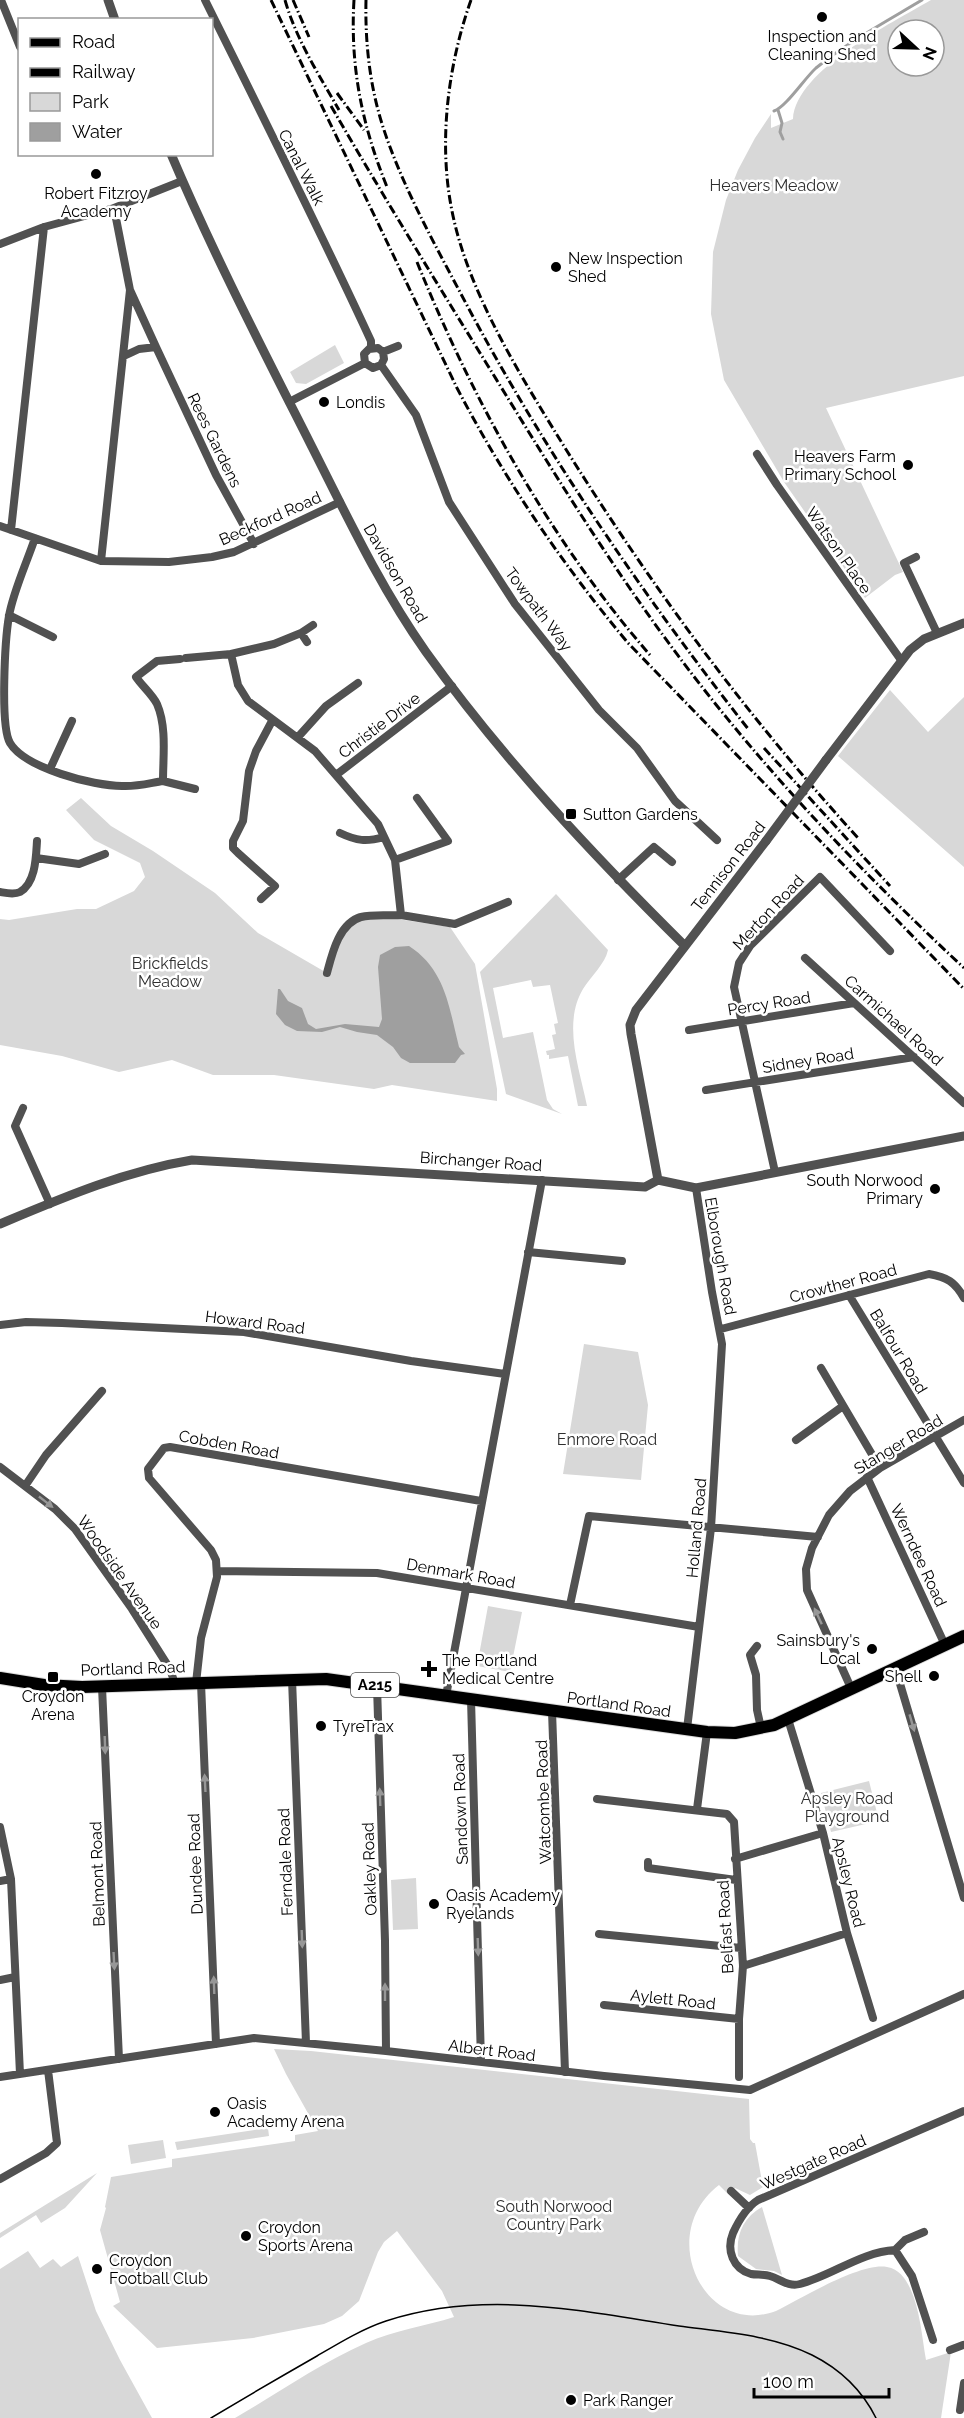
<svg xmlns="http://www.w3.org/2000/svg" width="964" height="2418" viewBox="0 0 964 2418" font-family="Raleway,sans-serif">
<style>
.green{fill:#d8d8d8;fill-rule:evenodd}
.water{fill:#9f9f9f}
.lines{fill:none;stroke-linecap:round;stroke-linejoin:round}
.stream{stroke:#9f9f9f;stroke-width:3}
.primary-casing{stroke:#dbdbdb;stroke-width:14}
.minor{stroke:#515151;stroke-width:8}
.tertiary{stroke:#515151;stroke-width:9}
.primary{stroke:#000;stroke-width:12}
.tram{stroke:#000;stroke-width:1.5}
.rail{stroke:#000;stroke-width:3;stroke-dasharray:9 3 1.5 3;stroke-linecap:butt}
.tertiary-bridge{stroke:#515151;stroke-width:9}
.oneway{fill:#979797}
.poi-dot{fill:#000;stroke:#fff;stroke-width:2}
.labels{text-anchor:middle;stroke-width:5;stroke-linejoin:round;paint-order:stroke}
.shield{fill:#fff;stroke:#4c4c4c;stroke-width:1.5}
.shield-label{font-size:15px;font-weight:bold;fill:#000}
.poi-label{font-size:16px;fill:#000;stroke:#fff;text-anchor:start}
.street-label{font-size:16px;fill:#000;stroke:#fff}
.park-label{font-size:16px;fill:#2f2f2f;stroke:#fff}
</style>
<rect width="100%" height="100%" fill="#fff"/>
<!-- green -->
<path class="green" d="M931 0H964V376L826 408 903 572 895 575 865 598 784 482 724 380 711 314 713 252 726 200 738 170 755 138 771 114V128L793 119C796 70 892 23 931 0ZM898 30H934V66H898Z
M335 345 344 363 306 384 296 383 290 372Z
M890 690 928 732 964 697V867L838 756Z
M81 798 111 826 153 851 215 893 258 933 327 973 341 936 358 913 450 927 475 964 497 1089V1101L392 1085 374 1089 274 1075H213L172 1060 119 1072 62 1056 0 1045V919L9 920 77 909H96L134 891 145 877 140 863 94 840 66 810Z
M556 894 608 950C605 964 591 976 583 989 562 1024 580 1070 587 1106H578L568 1056 549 1059V1055H547L546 1051 555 1049 552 1035 556 1034 554 1024 558 1023 550 985 533 987 531 980 493 988 503 1038 533 1032 547 1100 553 1109 562 1114 506 1094 480 972Z
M584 1344 638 1352 648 1405 641 1480 563 1474Z
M488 1606 522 1612 510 1672 477 1666Z
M869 1781 879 1821 831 1832 821 1793Z
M416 1878 418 1929 393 1930 391 1880Z
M274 2049 311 2051 749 2099 750 2139 753 2143H755L763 2187 750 2195 735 2188 728 2194 719 2185C655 2234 704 2338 776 2311 802 2298 861 2262 887 2267 899 2269 905 2278 910 2288 920 2309 922 2337 926 2360L951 2352 941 2418H235C278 2393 321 2363 366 2343 395 2330 426 2326 454 2317L442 2291 397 2231 384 2242 378 2252 359 2301 342 2316 324 2324 253 2338 157 2348 113 2306 120 2302 100 2230 106 2208 105 2207 111 2177 172 2167V2159L295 2141V2135L318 2131 286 2074Z
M268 2128 269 2136 177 2150 175 2142Z
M163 2140 166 2158 131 2164 128 2145Z
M97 2173 65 2208 41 2223 36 2215 0 2238V2233Z
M762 2207 782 2275 774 2271 756 2269 738 2256C736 2234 743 2218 762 2207Z
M28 2251 40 2268 53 2259 61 2267 78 2256 96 2311 120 2360 152 2418H0V2269Z"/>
<!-- water -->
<path class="water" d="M409 946C446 970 449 1008 459 1047L465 1054 461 1055 455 1063H410L401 1058 393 1047 377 1035 357 1032 340 1027 322 1032 297 1031 285 1025 276 1014 278 989H280L288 1001 302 1008 308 1024 316 1029 345 1024 379 1027 382 1019 378 967 380 955 395 947Z"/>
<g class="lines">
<!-- stream -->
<path class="stream" d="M778 110 782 123 780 132 783 139
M774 111C786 107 804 79 816 68 848 42 887 21 922 0"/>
<defs>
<path id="primary" d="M0 1678 44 1685 82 1687 326 1679 707 1732 735 1733 774 1725 964 1636"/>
</defs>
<!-- primary casing -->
<use href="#primary" class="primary-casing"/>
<!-- minor -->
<path class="minor" d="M1 0 20 47
M205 0C261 113 318 226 371 341V348
M114 208 130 290
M0 244 44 227 114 208 182 181
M156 347 216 475 254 544
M383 352 398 346
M365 363 364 354 369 349 378 348 383 352
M365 363 373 368 381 365 384 359 383 352
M381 365 416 415 449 502 515 604 599 710 637 748 675 801 717 840
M289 402 365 363
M757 454 777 485 901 660
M0 526 101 561 169 562 212 557 234 552 340 502
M11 530 44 227
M35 538C27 562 13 592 9 616 5 639 0 726 10 743 25 768 93 786 122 786 136 787 150 783 163 781 163 757 167 727 157 704 152 694 142 686 136 677L157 661 180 659
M916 557 904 563 937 633
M101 561 130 290 156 347 139 349 124 356
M9 615 53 637
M301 633 313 625
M307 642 301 633 274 644 231 654 238 685 248 701 315 751 378 824 395 860 401 915C388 916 373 914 361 917 339 923 332 954 327 973
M186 658 231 654
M298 737 326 706 358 683
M50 769 72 721
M336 775 452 686
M163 781 195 789
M340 833C357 841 366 842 384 837
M36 858 79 864 105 854
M395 860 448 841 417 798
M618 880 654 847 672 862
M0 892C6 893 14 895 20 892 36 883 36 856 37 841
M261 899 275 886 238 853 233 848V841L243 821 249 771 256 751 272 721
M401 915 455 924 508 902
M805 958 964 1103
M689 1030 854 1003
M706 1090 914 1057
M23 1108 15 1126 50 1204
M775 1172 734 987 739 963 750 946 820 877 890 951
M528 1252 622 1261
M849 1295 964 1483
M0 1325 26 1322 62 1323 244 1332 411 1361 505 1374
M721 1329 929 1274C947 1277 955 1282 964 1298
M821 1368 880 1468
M796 1440 843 1406
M0 1467 55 1509 75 1529 132 1609 170 1669 175 1684
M867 1477 945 1645
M25 1486 46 1455 102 1391
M217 1571 377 1573 699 1627
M570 1605 589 1516 818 1537
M757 1646 750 1655 756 1675 757 1710 761 1728
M895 1667 964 1898
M292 1679 306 2043
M196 1683 201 1638 217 1577 216 1560 211 1550 149 1478 148 1469 164 1448 170 1447 481 1501
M201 1683 216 2044
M377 1686 385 1941 386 2051
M102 1687 119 2059
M851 1688 807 1590 806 1569 812 1548 829 1515 850 1491 880 1468 964 1420
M446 1696 542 1180
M471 1699 481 2061
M552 1711 565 2072
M788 1719 823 1833 847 1933 873 2018
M687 1729 711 1528 722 1344 712 1292 696 1188
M597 1799 727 1814 734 1822 743 1966 739 2019V2077
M697 1809 707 1732
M0 1827 11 1879 20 2074
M735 1859 823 1833
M648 1862V1868L736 1880
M0 1881 11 1879
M599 1934 741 1948
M743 1966 847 1933
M0 1980 15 1977
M604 2005 739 2019
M0 2077 254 2038 386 2051 604 2076 750 2090 964 1994
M0 2179 46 2153 57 2143 48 2070
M731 2191 749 2208
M895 2250 905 2240 924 2232
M933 2340 912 2276 895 2250C861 2252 833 2275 800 2284 788 2287 780 2279 770 2276 764 2274 757 2275 751 2274 733 2269 726 2250 733 2233 738 2222 747 2207 758 2200L964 2111
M950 2350 963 2345
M960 2410 964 2383"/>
<!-- tertiary -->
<path class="tertiary" d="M108 0 115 20
M171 154C213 253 262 348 310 443 346 514 380 587 426 652 502 758 593 855 685 946
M826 760 910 650 924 639 964 623
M658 1180 631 1034 630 1025 636 1010 766 841
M0 1224C62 1198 125 1171 192 1160L645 1187 658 1180 696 1188 964 1136"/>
<!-- primary -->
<use href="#primary" class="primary"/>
<!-- tram -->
<path class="tram" d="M211 2418C246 2397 282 2376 317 2356 339 2343 362 2329 386 2321 485 2289 580 2311 679 2326 723 2332 772 2335 812 2355 840 2369 862 2390 876 2418"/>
<!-- rail -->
<path class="rail" d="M271 0 457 388C505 480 562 564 628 643L964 989
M285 0C296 39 319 75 339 110
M293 0 309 37
M354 0C350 67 362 125 387 187
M366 0C365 44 370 88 384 130 403 187 433 241 461 294 542 448 641 593 749 730
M471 0C448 65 438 142 452 211 468 292 519 373 562 443 651 586 745 714 859 839
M337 93 364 130
M331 106C383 196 438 285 493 374 560 483 627 592 706 692 784 791 872 882 964 968
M417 262C474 403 550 540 650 655
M764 748 890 886"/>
<!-- tertiary-bridge -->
<path class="tertiary-bridge" d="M766 841 826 760"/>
</g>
<!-- one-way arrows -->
<defs><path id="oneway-solid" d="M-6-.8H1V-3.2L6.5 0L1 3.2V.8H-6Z" transform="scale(1.5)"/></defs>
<g class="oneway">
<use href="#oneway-solid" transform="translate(46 1502) rotate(38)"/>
<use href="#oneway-solid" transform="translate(818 1616) rotate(-115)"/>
<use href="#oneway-solid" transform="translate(912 1723) rotate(74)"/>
<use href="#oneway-solid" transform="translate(105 1745) rotate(88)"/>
<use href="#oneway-solid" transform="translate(205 1783) rotate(-93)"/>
<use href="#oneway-solid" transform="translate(380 1797) rotate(-92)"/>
<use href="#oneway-solid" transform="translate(302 1939) rotate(88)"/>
<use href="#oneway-solid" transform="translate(478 1947) rotate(88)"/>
<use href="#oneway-solid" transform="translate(114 1961) rotate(87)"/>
<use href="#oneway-solid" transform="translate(214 1985) rotate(-92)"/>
<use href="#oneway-solid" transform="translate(385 1992) rotate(-90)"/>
</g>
<!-- markers -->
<g class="poi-dot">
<circle cx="822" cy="17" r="6"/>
<circle cx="96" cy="174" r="6"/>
<circle cx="556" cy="267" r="6"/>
<circle cx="324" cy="402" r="6"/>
<circle cx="908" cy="465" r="6"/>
<rect x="565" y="808" width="12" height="12" rx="3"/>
<circle cx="935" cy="1189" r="6"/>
<circle cx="872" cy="1649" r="6"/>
<path d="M426 1660h6v6h6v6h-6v6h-6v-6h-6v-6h6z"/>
<circle cx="934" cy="1676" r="6"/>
<rect x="47" y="1671" width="12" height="12" rx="3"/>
<circle cx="321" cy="1726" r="6"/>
<circle cx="434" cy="1904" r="6"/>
<circle cx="215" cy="2112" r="6"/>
<circle cx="246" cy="2236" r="6"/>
<circle cx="97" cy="2269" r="6"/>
<circle cx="571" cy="2400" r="6"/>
</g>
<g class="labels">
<!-- shield labels -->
<rect class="shield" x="351" y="1673" width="48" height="24" rx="4.5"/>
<g class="shield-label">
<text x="375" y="1690">A215</text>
</g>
<!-- poi labels -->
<g class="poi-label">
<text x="822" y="42" text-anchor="middle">Inspection and<tspan x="822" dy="18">Cleaning Shed</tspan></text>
<text x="96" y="199" text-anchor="middle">Robert Fitzroy<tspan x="96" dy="18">Academy</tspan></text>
<text x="568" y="264">New Inspection<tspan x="568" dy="18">Shed</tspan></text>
<text x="336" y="408">Londis</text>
<text x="896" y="462" text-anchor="end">Heavers Farm<tspan x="896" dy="18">Primary School</tspan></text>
<text x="583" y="820">Sutton Gardens</text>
<text x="923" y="1186" text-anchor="end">South Norwood<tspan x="923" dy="18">Primary</tspan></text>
<text x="860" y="1646" text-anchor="end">Sainsbury's<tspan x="860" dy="18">Local</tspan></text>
<text x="442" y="1666">The Portland<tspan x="442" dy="18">Medical Centre</tspan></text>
<text x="922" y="1682" text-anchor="end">Shell</text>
<text x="53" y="1702" text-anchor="middle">Croydon<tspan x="53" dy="18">Arena</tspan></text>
<text x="333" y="1732">TyreTrax</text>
<text x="446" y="1901">Oasis Academy<tspan x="446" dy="18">Ryelands</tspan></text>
<text x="227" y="2109">Oasis<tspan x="227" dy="18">Academy Arena</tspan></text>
<text x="258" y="2233">Croydon<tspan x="258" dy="18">Sports Arena</tspan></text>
<text x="109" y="2266">Croydon<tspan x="109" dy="18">Football Club</tspan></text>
<text x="583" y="2406">Park Ranger</text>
</g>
<!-- street labels -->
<g class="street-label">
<text transform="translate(302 167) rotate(63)" y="6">Canal Walk</text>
<text transform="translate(215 440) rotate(64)" y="6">Rees Gardens</text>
<text transform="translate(270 518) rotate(-24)" y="6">Beckford Road</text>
<text transform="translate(839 550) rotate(55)" y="6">Watson Place</text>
<text transform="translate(396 573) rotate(60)" y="6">Davidson Road</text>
<text transform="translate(539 609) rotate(53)" y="6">Towpath Way</text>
<text transform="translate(379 725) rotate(-37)" y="6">Christie Drive</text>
<text transform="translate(728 866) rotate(-52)" y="6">Tennison Road</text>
<text transform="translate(768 912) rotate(-47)" y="6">Merton Road</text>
<text transform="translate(769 1003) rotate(-9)" y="6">Percy Road</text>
<text transform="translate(894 1020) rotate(42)" y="6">Carmichael Road</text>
<text transform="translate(808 1060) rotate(-9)" y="6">Sidney Road</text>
<text transform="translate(481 1161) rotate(4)" y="6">Birchanger Road</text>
<text transform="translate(721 1256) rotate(80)" y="6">Elborough Road</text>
<text transform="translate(843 1283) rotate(-15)" y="6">Crowther Road</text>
<text transform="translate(255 1322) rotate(7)" y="6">Howard Road</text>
<text transform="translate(899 1351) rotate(59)" y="6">Balfour Road</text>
<text transform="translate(229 1444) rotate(10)" y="6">Cobden Road</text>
<text transform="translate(898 1444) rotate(-31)" y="6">Stanger Road</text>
<text transform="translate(696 1528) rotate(-85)" y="6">Holland Road</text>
<text transform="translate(919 1555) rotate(65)" y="6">Werndee Road</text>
<text transform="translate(120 1572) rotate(55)" y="6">Woodside Avenue</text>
<text transform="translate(461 1573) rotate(10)" y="6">Denmark Road</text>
<text transform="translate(133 1668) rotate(-2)" y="6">Portland Road</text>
<text transform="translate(619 1704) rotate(8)" y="6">Portland Road</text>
<text transform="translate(543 1802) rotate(-92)" y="6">Watcombe Road</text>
<text transform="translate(460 1809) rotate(-92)" y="6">Sandown Road</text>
<text transform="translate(285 1862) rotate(-92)" y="6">Ferndale Road</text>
<text transform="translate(195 1864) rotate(-92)" y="6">Dundee Road</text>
<text transform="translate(369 1869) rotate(-92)" y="6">Oakley Road</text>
<text transform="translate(97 1874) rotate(-92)" y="6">Belmont Road</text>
<text transform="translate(849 1882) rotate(76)" y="6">Apsley Road</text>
<text transform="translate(725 1927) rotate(-93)" y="6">Belfast Road</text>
<text transform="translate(673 1999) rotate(6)" y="6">Aylett Road</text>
<text transform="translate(492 2050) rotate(7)" y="6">Albert Road</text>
<text transform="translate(813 2162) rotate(-24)" y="6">Westgate Road</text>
</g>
<!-- park labels -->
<g class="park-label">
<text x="774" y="191">Heavers Meadow</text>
<text x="170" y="969">Brickfields<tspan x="170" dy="18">Meadow</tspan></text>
<text x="607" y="1445">Enmore Road</text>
<text x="847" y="1804">Apsley Road<tspan x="847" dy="18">Playground</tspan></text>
<text x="554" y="2212">South Norwood<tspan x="554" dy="18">Country Park</tspan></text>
</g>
</g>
<!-- legend -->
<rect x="18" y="18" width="195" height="138" fill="#ffffff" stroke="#999999" stroke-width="1.5"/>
<rect x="30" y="38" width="30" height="9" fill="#000000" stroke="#999999" stroke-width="1.5"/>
<text x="72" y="48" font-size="18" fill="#000000">Road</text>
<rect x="30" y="68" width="30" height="9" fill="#000000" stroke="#999999" stroke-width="1.5"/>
<text x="72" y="78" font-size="18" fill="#000000">Railway</text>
<rect x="30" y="93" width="30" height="18" fill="#d8d8d8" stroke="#999999" stroke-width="1.5"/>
<text x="72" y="108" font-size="18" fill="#000000">Park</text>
<rect x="30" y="123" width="30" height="18" fill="#9f9f9f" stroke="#999999" stroke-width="1.5"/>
<text x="72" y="138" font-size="18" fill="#000000">Water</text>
<!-- north arrow -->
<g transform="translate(916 48) rotate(112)"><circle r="28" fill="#ffffff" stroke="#999999" stroke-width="1.5"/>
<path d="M0-4.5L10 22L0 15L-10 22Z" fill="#000000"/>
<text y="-9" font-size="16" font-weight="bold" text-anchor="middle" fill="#000000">N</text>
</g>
<!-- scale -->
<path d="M754 2388v9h135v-9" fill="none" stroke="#000000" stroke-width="3"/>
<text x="763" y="2388" font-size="18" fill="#000000" stroke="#ffffff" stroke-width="4.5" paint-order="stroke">100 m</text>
</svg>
